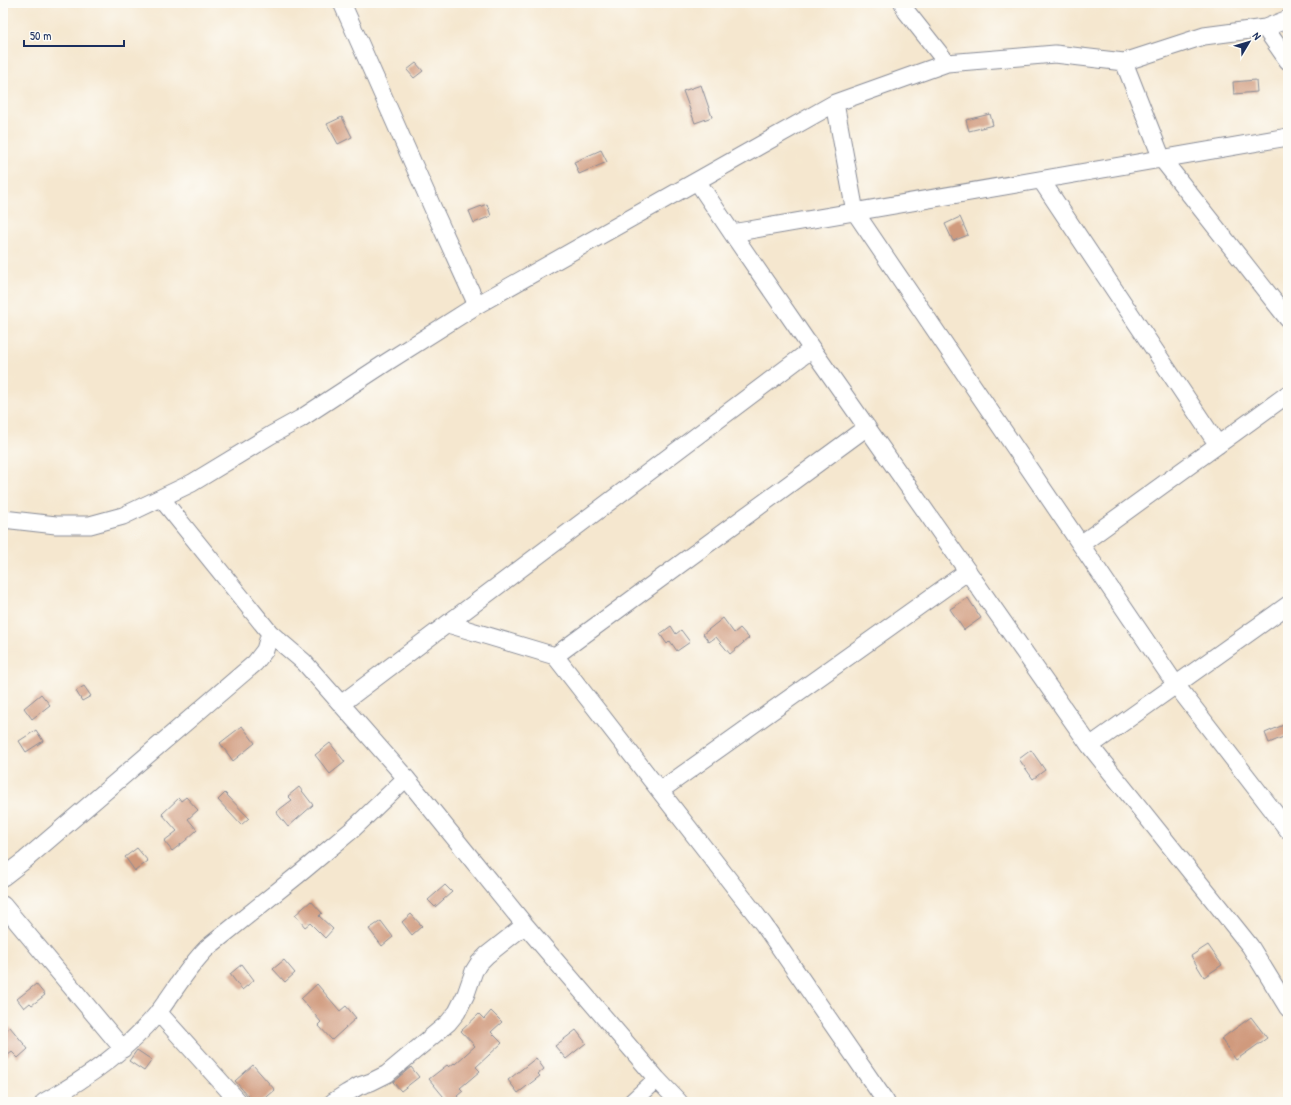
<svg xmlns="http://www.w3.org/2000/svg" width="1291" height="1105" viewBox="0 0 1291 1105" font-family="'Patrick Hand',sans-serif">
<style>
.building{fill:#d09a7d}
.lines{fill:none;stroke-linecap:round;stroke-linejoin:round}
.minor-casing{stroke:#888b96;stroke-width:19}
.minor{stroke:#fff;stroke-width:17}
</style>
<rect width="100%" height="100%" fill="#fdfcf7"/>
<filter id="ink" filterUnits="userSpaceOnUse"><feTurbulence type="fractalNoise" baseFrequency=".025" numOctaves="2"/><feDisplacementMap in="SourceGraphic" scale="8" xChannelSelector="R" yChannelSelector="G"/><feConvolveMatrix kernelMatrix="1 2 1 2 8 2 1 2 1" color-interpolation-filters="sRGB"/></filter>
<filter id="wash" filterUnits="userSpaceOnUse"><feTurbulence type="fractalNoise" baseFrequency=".012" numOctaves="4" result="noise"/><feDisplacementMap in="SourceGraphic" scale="16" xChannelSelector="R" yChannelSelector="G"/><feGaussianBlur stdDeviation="0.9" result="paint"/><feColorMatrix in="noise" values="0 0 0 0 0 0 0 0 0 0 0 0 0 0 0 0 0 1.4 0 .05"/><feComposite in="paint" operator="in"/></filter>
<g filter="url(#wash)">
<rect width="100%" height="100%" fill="#f5e7cf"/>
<g id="blocks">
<!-- building -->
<path class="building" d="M416 63 423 71 414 78 407 70Z
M1256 80 1257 92 1234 94 1233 82Z
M701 85 712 117 695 123 683 91Z
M990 114 993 125 969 131 966 120Z
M342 117 352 137 338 144 327 124Z
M601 150 607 162 579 174 574 162Z
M487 204 491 216 474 223 469 211Z
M960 217 968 235 953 241 945 224Z
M968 598 981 618 964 630 950 609Z
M723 618 734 633 740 628 749 638 730 654 716 637 709 642 703 634Z
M671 626 676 634 681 630 690 642 677 651 670 641 667 644 660 634Z
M84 686 91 696 82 701 76 691Z
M41 694 50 705 32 719 24 708Z
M1288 723V735L1269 743 1265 733Z
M242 726 255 743 233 761 220 743Z
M36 730 43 741 26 752 19 741Z
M330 743 345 762 330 774 315 755Z
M1031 750 1045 770 1033 779 1019 759Z
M299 787 313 805 288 827 276 812 292 800 288 796Z
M225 793 249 818 241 825 218 800Z
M186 797 198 810 188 819 197 830 185 841 172 851 164 841 177 831 162 814 179 798 181 801Z
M137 848 148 861 135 871 125 857Z
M445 885 452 892 435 907 428 900Z
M311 901 322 913 319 916 333 929 325 938 310 923 305 927 295 915Z
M411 914 422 926 412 935 402 922Z
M381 921 393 937 382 946 369 929Z
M1208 945 1222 965 1204 977 1191 956Z
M284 960 295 973 285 982 273 969Z
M242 964 254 980 242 990 230 974Z
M36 984 45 995 32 1005 30 1003 24 1008 17 999Z
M317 984 340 1011 346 1006 356 1018 332 1040 318 1025 321 1022 301 999Z
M491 1011 502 1022 491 1032 502 1043 476 1067 480 1071 460 1088 463 1091 457 1096 462 1102H448L429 1079 447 1065 449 1067 454 1063 455 1064 475 1046 461 1031 479 1014 484 1019Z
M1251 1017 1267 1038 1236 1060 1221 1039Z
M10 1027 28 1049 18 1058 12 1052 3 1059V1033Z
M576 1030 586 1043 566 1059 555 1046Z
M137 1050 152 1060 144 1071 129 1061Z
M536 1058 544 1069 538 1074 540 1076 518 1093 508 1080Z
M253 1065 275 1090 261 1102H249L247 1097 248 1096 235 1081Z
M411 1067 419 1077 401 1091 393 1082Z"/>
</g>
</g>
<g filter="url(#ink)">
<use href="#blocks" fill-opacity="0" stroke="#888b96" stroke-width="1"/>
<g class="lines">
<defs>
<path id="minor" d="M342 3 435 213 477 305
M903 3 906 11 947 63
M1265 28 1288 61
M1124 62 1162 159 1288 319
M835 103 855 212 1176 685 1288 830
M1041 180 1218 445
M697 181 732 233 812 349 1090 746 1250 946 1288 1008
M732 233 1288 137
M161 498 270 633 304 662 406 778 525 925 657 1079 679 1102
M3 519 56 525H90L123 516 192 483 271 435 300 419 387 362 477 305 835 103 947 63 1055 54 1124 62 1204 36 1265 28 1288 19
M1081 544 1288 394
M448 624 555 656 764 925 886 1102
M555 656 867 427
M341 704 812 349
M1090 746 1288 605
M661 790 968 571
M3 877 25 860 255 663 265 650 270 633
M3 905 123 1049
M158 1012 239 1102
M44 1102C86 1079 126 1051 157 1014 174 992 187 968 207 948L304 870 353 829 406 778
M333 1102 347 1093 359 1086 371 1082 387 1074 448 1023 457 1012 466 994 474 971 479 963 487 955 525 925
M632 1102 657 1079"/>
</defs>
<!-- minor casing -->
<use href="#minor" class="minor-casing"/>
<!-- minor -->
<use href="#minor" class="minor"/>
</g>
</g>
<!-- margin -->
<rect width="1291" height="1105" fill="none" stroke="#fdfcf7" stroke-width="16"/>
<!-- north arrow -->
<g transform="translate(1249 42) rotate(52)" stroke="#fdfcf7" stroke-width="3" paint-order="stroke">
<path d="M0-3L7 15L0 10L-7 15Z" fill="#1b2f5e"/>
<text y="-6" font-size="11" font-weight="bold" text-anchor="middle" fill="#1b2f5e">N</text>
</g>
<!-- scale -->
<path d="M24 40v6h100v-6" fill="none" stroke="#1b2f5e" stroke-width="2"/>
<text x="30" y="40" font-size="12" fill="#1b2f5e" stroke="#fdfcf7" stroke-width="3" paint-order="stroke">50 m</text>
</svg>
